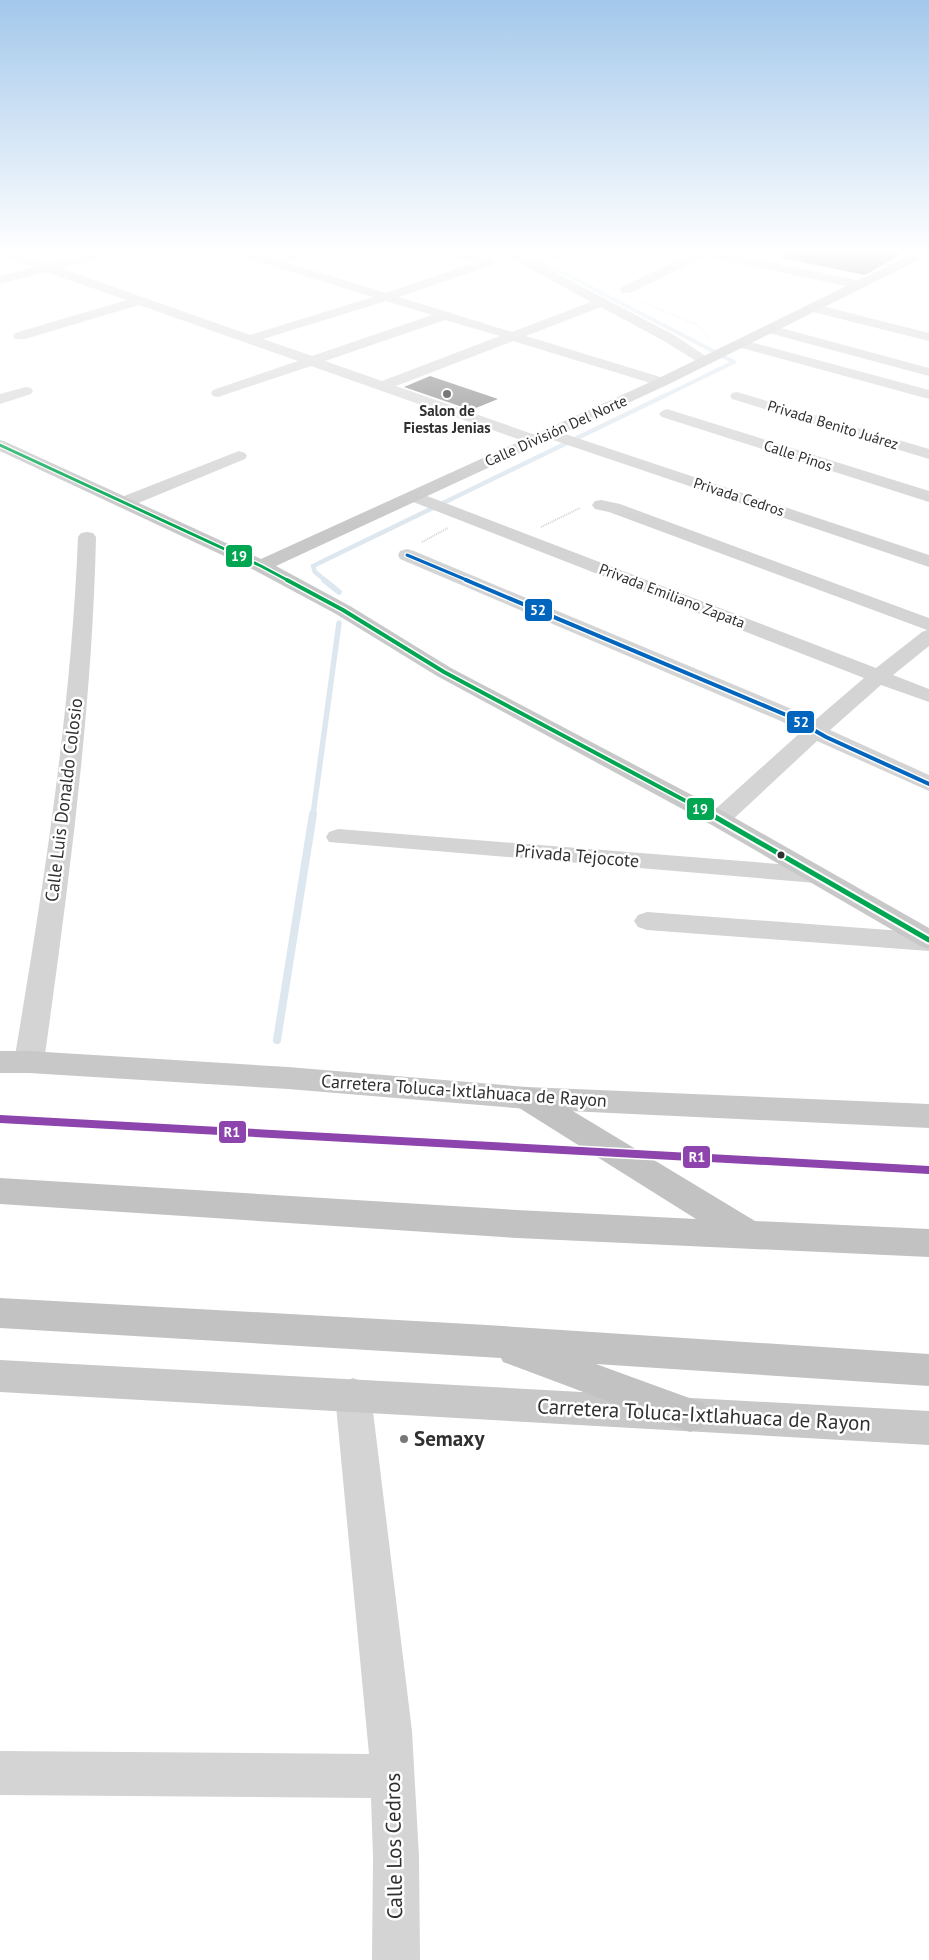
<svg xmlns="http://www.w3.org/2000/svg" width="929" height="1960" viewBox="0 0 929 1960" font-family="'PT Sans',sans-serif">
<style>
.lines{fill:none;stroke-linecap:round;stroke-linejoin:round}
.stream-far3{stroke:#dde7ef;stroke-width:4}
.stream-far2{stroke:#dde7ef;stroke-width:4.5}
.stream-far1{stroke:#dde7ef;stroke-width:5.5}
.stream{stroke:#dde7ef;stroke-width:8}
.building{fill:#7f7f7f}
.path-far1{stroke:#d4d4d4;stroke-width:1;stroke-dasharray:1 1;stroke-linecap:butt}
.path{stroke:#d4d4d4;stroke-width:2;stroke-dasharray:1 1;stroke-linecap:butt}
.minor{fill:#d4d4d4;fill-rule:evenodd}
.major{fill:#c8c8c8;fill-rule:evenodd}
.highway{fill:#c2c2c2;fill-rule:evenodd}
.bus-1-far2-casing{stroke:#fff;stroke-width:5.5}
.bus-1-far1-casing{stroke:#fff;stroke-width:7}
.bus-1-casing{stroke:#fff;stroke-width:9}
.bus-2-far1-casing{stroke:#fff;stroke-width:5.5}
.bus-2-casing{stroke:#fff;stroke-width:7}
.bus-1-far2{stroke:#00a651;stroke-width:3}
.bus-1-far1{stroke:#00a651;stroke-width:4}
.bus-1{stroke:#00a651;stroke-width:5}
.bus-2-far1{stroke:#0065bd;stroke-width:3}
.bus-2{stroke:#0065bd;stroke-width:4}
.rail-1-casing{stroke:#fff;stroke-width:11}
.rail-1{stroke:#8e44ad;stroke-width:8}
.poi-dot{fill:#787878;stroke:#fff;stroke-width:2}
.bus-dot{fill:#303030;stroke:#fff;stroke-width:2}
.labels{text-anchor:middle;stroke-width:5;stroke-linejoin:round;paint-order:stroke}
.far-poi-label{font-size:15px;font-weight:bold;fill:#303030;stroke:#fff}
.far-street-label{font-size:15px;fill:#303030;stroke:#fff}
.street-label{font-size:18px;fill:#303030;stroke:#fff}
.near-street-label{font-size:21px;fill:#303030;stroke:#fff}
.near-poi-label{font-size:21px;font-weight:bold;fill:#303030;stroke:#fff;text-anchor:start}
.line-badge{stroke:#fff;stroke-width:2}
.badge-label{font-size:14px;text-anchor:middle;font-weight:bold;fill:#fff}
</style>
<rect width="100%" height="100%" fill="#fff"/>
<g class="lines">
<!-- stream-far3 -->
<path class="stream-far3" d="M517 249 734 362 664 396"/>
<!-- stream-far2 -->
<path class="stream-far2" d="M326 581 315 572 313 566 666 395"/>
<!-- stream-far1 -->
<path class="stream-far1" d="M324 580 339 592
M313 815 339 623"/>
<!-- stream -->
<path class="stream" d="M277 1040 313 814"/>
</g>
<!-- building -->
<path class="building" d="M782 249H876L902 254 865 275 782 258Z
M430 376 498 399 471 410 404 387Z"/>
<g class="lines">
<!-- path-far1 -->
<path class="path-far1" d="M643 302 697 325 710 338"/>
<!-- path -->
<path class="path" d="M541 527 580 508
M422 542 448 528"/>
<!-- minor -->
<path class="minor" d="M0 249H5L48 264 104 249H124L122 252 60 268 250 335 373 297 226 252 224 249H242L273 258 304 249H322L320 252 285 262 386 293 476 262 436 252 434 249H453L493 259 495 262 493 265 399 297 512 332 591 302 495 249H510L674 335 713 361 711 364H701L664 341 601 307 526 336 667 379 669 382 667 385H657L513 341 396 386 541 437 543 440 541 443 535 445 311 366 218 397 213 396 211 393 213 390 298 361 139 305 25 339H15L13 336 15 333 127 300 46 272 0 284V276L34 267 0 255ZM386 301 432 315 312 356 263 339ZM445 320 500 336 382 381 325 361Z
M563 249H579L577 252 555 260 549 256Z
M683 249H718L716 251 860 281 866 285 860 289 706 256 630 293H622L620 290 622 287 693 253 685 252Z
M814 304 929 333V341L809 311 807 308 809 305Z
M770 325 929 368V376L765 332 763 329 765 326Z
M743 340 929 390V399L738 347 736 344Z
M26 387 31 388 33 391 31 394 0 404V394Z
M737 392 929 449V459L732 399 730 396 732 393Z
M667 409 929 491V502L662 417 659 414 662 411Z
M550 429 929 555V567L544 437 542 434 544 431Z
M239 451 245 453 247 456 245 459 131 506 125 507 119 506 116 502 119 498Z
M414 491 876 668 922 632 927 630 609 512 595 509 592 505 595 501 601 500 620 504 929 618V646L893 675 929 689V702L881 685 830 730 929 775V791L817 741 728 824 719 826 710 824 707 819 710 814 801 732 783 722 400 559 398 555 400 551 407 549 414 551 799 712 814 721 864 678 408 500 405 496 408 492Z
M87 532 93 533 96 537C92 713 68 888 44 1062L39 1070 29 1073 19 1070 14 1062C43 888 71 713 78 537L81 533Z
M338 829 816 867 825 869 829 875 825 881 816 883 329 842 326 837 329 832Z
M647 912 929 933V951L647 930 638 927 634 921 638 915Z
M353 1378 366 1383 371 1395 412 1731 419 1857 420 1960H372L373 1857 371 1798 0 1795V1751L369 1754 335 1395 340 1383Z"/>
<!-- major -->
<path class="major" d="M922 249H929V255L667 385 276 566 350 606 451 668 728 814 929 928V949L920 946 710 824 437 676 336 614 254 570 0 451V440L6 442 261 559 657 379Z
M0 1051H29L288 1067 527 1087 929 1104V1128L527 1109 288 1089 29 1073H0Z
M0 1360 929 1411V1445L0 1392Z"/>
<!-- highway -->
<path class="highway" d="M527 1087 538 1090 755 1221 929 1229V1257L517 1238 0 1204V1178L517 1210 696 1219 516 1106 512 1098 516 1090Z
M0 1298 487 1325 929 1354V1386L596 1364 703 1403 708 1415 703 1427 690 1432 503 1362 501 1358 0 1328Z"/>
<defs>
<path id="bus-1-far2" d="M0 445 261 566 289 581"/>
<path id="bus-1-far1" d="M287 580 343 610 444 672 712 815"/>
<path id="bus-1" d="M710 814 929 940"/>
<path id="bus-2-far1" d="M407 555 469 581"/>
<path id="bus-2" d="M466 580 791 717 826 737 929 784"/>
</defs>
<!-- bus-1-far2 casing -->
<use href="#bus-1-far2" class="bus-1-far2-casing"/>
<!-- bus-1-far1 casing -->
<use href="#bus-1-far1" class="bus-1-far1-casing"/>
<!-- bus-1 casing -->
<use href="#bus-1" class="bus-1-casing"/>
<!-- bus-2-far1 casing -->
<use href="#bus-2-far1" class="bus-2-far1-casing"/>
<!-- bus-2 casing -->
<use href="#bus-2" class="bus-2-casing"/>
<!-- bus-1-far2 -->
<use href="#bus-1-far2" class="bus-1-far2"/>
<!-- bus-1-far1 -->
<use href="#bus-1-far1" class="bus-1-far1"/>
<!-- bus-1 -->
<use href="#bus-1" class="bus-1"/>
<!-- bus-2-far1 -->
<use href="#bus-2-far1" class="bus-2-far1"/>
<!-- bus-2 -->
<use href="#bus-2" class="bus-2"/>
<defs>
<path id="rail-1" d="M0 1119 929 1170"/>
</defs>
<!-- rail-1 casing -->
<use href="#rail-1" class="rail-1-casing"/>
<!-- rail-1 -->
<use href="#rail-1" class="rail-1"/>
</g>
<!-- sky -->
<linearGradient id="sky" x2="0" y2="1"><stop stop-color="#a3c8eb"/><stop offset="0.48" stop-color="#fff"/><stop offset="1" stop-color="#fff" stop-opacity="0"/></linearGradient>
<rect width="929" height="523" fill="url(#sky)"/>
<!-- markers -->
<g class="poi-dot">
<circle cx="447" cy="394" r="5"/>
<circle cx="404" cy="1439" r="5"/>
</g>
<circle class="bus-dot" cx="781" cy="855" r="4.5"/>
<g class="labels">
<!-- far-poi labels -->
<g class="far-poi-label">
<text x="447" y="416">Salon de<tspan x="447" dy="17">Fiestas Jenias</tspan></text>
</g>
<!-- far-street labels -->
<g class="far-street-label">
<text transform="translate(833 425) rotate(17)" y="5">Privada Benito Juárez</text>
<text transform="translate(556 431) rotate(-24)" y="5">Calle División Del Norte</text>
<text transform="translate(798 456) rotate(18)" y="5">Calle Pinos</text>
<text transform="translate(739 497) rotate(18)" y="5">Privada Cedros</text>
<text transform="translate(672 596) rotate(21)" y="5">Privada Emiliano Zapata</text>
</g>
<!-- street labels -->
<g class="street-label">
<text transform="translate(64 800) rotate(-83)" y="6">Calle Luis Donaldo Colosio</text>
<text transform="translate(577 856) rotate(5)" y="6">Privada Tejocote</text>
<text transform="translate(464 1091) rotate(4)" y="6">Carretera Toluca-Ixtlahuaca de Rayon</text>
</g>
<!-- near-street labels -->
<g class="near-street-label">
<text transform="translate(704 1415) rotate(3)" y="7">Carretera Toluca-Ixtlahuaca de Rayon</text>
<text transform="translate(394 1846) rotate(-91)" y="7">Calle Los Cedros</text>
</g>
<!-- near-poi labels -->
<g class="near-poi-label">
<text x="414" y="1446">Semaxy</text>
</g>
</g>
<g class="line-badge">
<rect x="225" y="544" width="28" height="24" rx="5" fill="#00a651"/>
<rect x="524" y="598" width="29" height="24" rx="5" fill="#0065bd"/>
<rect x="786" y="710" width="29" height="24" rx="5" fill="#0065bd"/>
<rect x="686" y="797" width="29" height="24" rx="5" fill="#00a651"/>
<rect x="218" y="1120" width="29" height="24" rx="5" fill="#8e44ad"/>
<rect x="682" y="1145" width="29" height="24" rx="5" fill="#8e44ad"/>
</g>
<g class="badge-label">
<text x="239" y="561">19</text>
<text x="538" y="615">52</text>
<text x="801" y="727">52</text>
<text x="700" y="814">19</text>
<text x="232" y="1137">R1</text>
<text x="697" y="1162">R1</text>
</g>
</svg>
